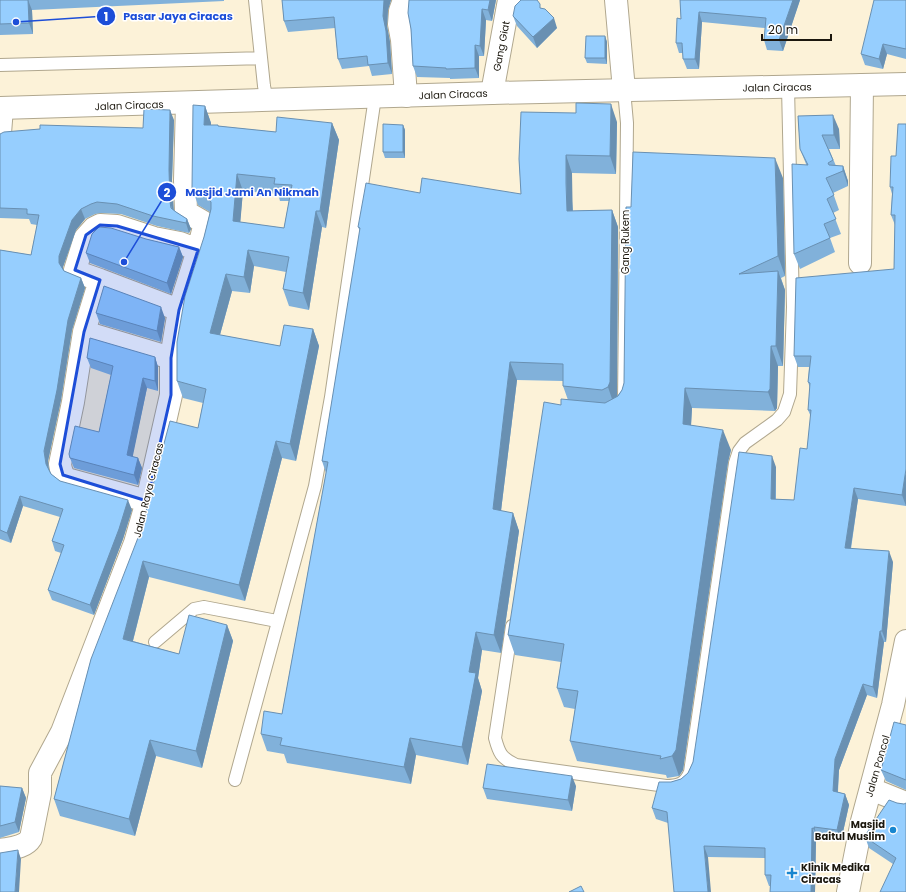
<svg xmlns="http://www.w3.org/2000/svg" width="906" height="892" viewBox="0 0 906 892" font-family="Poppins,sans-serif">
<style>
.lines{fill:none;stroke-linecap:round;stroke-linejoin:round}
.service-casing{stroke:#b0a78e;stroke-width:14}
.minor-casing{stroke:#b0a78e;stroke-width:24}
.tertiary-casing{stroke:#b0a78e;stroke-width:24}
.service{stroke:#fff;stroke-width:12}
.minor{stroke:#fff;stroke-width:22}
.tertiary{stroke:#fff;stroke-width:22}
.wall{fill:#81b1da;fill-rule:evenodd}
.shaded-wall{fill:#6990b2}
.building{fill:#96cefe;stroke:#6990b2;fill-rule:evenodd}
.marked{fill:#1d4ed8;fill-opacity:0.2;stroke:#1d4ed8;stroke-width:3;stroke-linejoin:round}
.poi-dot{fill:#1886cf;stroke:#fff;stroke-width:1.5}
.labels{text-anchor:middle;stroke-width:3;stroke-linejoin:round;paint-order:stroke}
.street-label{font-size:10px;fill:#1b170e;stroke:#fff}
.poi-label{font-size:10px;font-weight:bold;fill:#1b170e;stroke:#fff;text-anchor:end}
.leader{fill:none;stroke:#1d4ed8;stroke-width:1.5}
.callout-dot{fill:#1d4ed8;stroke:#fff;stroke-width:1.5}
.mark-label{font-size:12px;text-anchor:middle;font-weight:bold;fill:#fff}
.callout-label{font-size:11px;text-anchor:middle;font-weight:bold;fill:#1d4ed8;stroke:#fff;stroke-width:3;stroke-linejoin:round;paint-order:stroke}
</style>
<rect width="100%" height="100%" fill="#fcf2d8"/>
<g class="lines">
<defs>
<path id="service" d="M255 0 264 86 267 101
M0 65 261 58
M624 401 627 123 624 90
M512 626 495 738C499 753 501 758 516 765L666 786C678 786 685 784 690 772L735 463 739 451 745 443 777 420 784 412 790 394 793 307 788 87
M155 642 194 609 204 607 277 621
M235 780 315 486 331 397 375 97"/>
<path id="minor" d="M404 0 400 11 399 24 402 40 406 96
M616 0 624 90
M492 93 509 0
M0 133 2 108
M860 263 862 85
M100 280 179 310
M84 332 73 402 60 464C61 471 62 475 67 479L147 501
M171 358 84 332 100 280 77 272 75 270 85 238 94 228 100 225 117 226 154 238 180 243 198 250
M871 789 906 803
M0 850C11 848 25 848 31 838L40 793V773L62 732 135 543 147 501 171 395V358L179 310 198 250 205 223 186 212 185 180 187 103"/>
<path id="tertiary" d="M0 108 492 93 906 84
M848 892 862 821 893 705 906 641"/>
</defs>
<!-- service casing -->
<use href="#service" class="service-casing"/>
<!-- minor casing -->
<use href="#minor" class="minor-casing"/>
<!-- tertiary casing -->
<use href="#tertiary" class="tertiary-casing"/>
<!-- service -->
<use href="#service" class="service"/>
<!-- minor -->
<use href="#minor" class="minor"/>
<!-- tertiary -->
<use href="#tertiary" class="tertiary"/>
</g>
<!-- wall -->
<path class="wall" d="M0 0H224V1L32 10 33 34 0 35Z
M282 0H391L388 10 387 26 390 42 392 74 372 76 369 66 342 69 338 59 335 28 288 32 284 21Z
M409 0H496L492 21 486 20 484 56H479V78L450 79V78L417 77 413 66Z
M680 0H800L783 51 767 50 764 40 765 28 702 22 699 69H687L683 59V53H679L676 43 681 19Z
M906 0V59L887 54 883 69 865 65 861 54Z
M542 8 557 28 537 48 517 26 513 16Z
M605 36 607 42V64L587 63 585 58Z
M205 106 211 123V125H218V126L276 132 332 123 339 140 326 228 322 227 309 310 289 306 283 289 286 272 254 266 250 293 232 291 220 335 280 346 313 329 319 346 296 461 282 458 245 601 149 577 133 641 179 654 227 625 233 641 202 768 156 756 135 836 60 816 54 799 91 659 198 428 203 403 183 398 177 381 204 237 210 212 198 205 192 188ZM243 191 278 194 280 201H289L284 228 240 222Z
M798 116 839 129 840 149H829L836 166H843L848 181V186L833 193 839 210 833 213 841 234 830 238 835 252 800 269 794 254 806 164 800 149Z
M174 120 172 180 173 210 176 212 187 219 191 229 189 233 157 226 121 214 101 213 95 214 85 219 76 230 63 267V269L64 271 81 278 85 288 72 330 61 400 48 461 49 470 51 474 60 481 132 510 123 539 94 615 52 600 48 590 61 553 55 551 52 541 60 517 23 506 11 543 0 539V250L31 255 37 225 31 224 29 219 0 218V134L143 128Z
M617 122 616 174 572 173V201L573 211 612 210 618 227 617 396 622 390 624 383 631 207 783 178 785 276 781 278 785 290 783 366H778L777 408 775 411 692 408 691 425 731 450 728 462 683 770 679 776 667 778 666 775 577 761 570 741 575 709 564 707 557 688 561 662 515 655 508 635 561 405 568 400 563 386V381L517 380 501 511 513 513 519 531 501 653 482 650 478 678 482 691 468 765 416 755 411 784 287 763 284 754 267 751 261 734 282 714 326 473 322 461 360 231 358 227 420 193 521 194 519 159Z
M403 125 405 130V158H385L383 152Z
M896 156 906 506 858 499 851 549 893 562 886 642H884L877 698 867 695 839 770 838 792 845 794 849 805 841 841 818 838V840L816 839 815 892H770V886H769L765 875V858L708 857 668 823 656 819 652 808 671 782 681 779 688 773 693 762 776 467V499L794 500 807 449 811 417 808 410 810 388 808 382 809 367H798L794 356 894 269 895 225 891 215 892 194 890 187Z
M146 239 179 247 183 257 171 294 90 263 86 253Z
M96 313 165 318 161 342 100 324Z
M155 357 158 367V391L147 388 132 457 138 458 142 468 138 485 74 468 70 458 99 432 111 375 91 368 87 358Z
M906 725V790L886 781 881 770Z
M0 786 22 788 26 798 19 832 0 838Z
M576 786 572 811 487 799 483 788Z
M897 803 904 804 906 892 893 864 869 848 865 837Z"/>
<!-- shaded-wall -->
<path class="shaded-wall" d="M28 0 32 10 33 34 29 23Z
M384 0H391L388 10 387 26 390 42 392 74 388 63 383 16Z
M490 0H496L492 21 488 10Z
M793 0H800L783 51 779 40Z
M482 9 486 20 484 56 480 46Z
M699 12 702 22 699 69 695 59Z
M554 18 557 28 537 48 533 37Z
M605 36 607 42V64L605 58Z
M883 44 887 54 883 69 879 59Z
M475 45 479 56V78L475 68Z
M611 104 617 122 616 174 610 156Z
M205 106 211 123 210 142 204 125Z
M170 110 174 120 172 180 174 212 175 218 170 202 169 170Z
M833 115 839 129 840 149 834 135Z
M332 123 339 140 326 228 320 211Z
M403 125 405 130V158L403 152Z
M566 155 572 173 573 229 567 211Z
M775 158 783 178 785 276 778 256Z
M843 166 848 181V186L843 171Z
M237 174 243 191 239 238 233 221Z
M81 209 85 219 76 230 63 267V273L59 263V256L72 220Z
M612 210 618 227 617 400 614 405 608 387Z
M316 211 322 227 309 310 303 293Z
M187 219 191 229 189 233 186 223Z
M179 247 183 257 171 294 167 283Z
M248 250 254 266 250 293 244 277Z
M778 271 785 290 783 366 776 346Z
M226 274 232 291 216 349 210 333Z
M81 278 85 288 72 330 61 400 48 461 49 474 46 464 44 451 68 320Z
M161 307 165 318 161 342 157 331Z
M313 329 319 346 296 461 290 444Z
M771 346 778 366 777 408 775 411 768 392Z
M155 357 158 367V391L155 381Z
M510 362 517 380 499 527 493 509Z
M143 378 147 388 131 465 127 455Z
M685 388 692 408 690 443 683 424Z
M723 430 731 450 728 462 683 770 679 776 672 756 720 442Z
M276 441 282 458 245 601 239 585Z
M772 456 776 467 775 510 771 499Z
M138 458 142 468 138 485 134 475Z
M906 469V506L902 495Z
M854 488 858 499 849 559 845 548Z
M20 496 23 506 11 543 7 533Z
M128 500 132 510 123 539 94 615 90 605Z
M513 513 519 531 501 653 494 635Z
M889 551 893 562 886 642 882 631Z
M143 561 149 577 129 656 123 639Z
M227 625 233 641 202 768 196 751Z
M880 631 884 642 877 698 873 687Z
M476 632 482 650 478 678 482 691 468 765 462 747 469 672Z
M863 684 867 695 839 770 837 802 833 791 835 759Z
M410 738 416 755 411 784 404 767Z
M150 740 156 756 135 836 129 819Z
M572 776 576 786 572 811 568 800Z
M22 788 26 798 19 832 15 822Z
M845 794 849 805 841 841 837 830Z
M814 827 818 838V840L814 829Z
M812 828 816 839 815 892H811Z
M704 846 708 857 711 892H708Z
M18 850 21 859 19 892H15Z"/>
<!-- building -->
<path class="building" d="M0 0H28L29 23 0 24Z
M282 0H384L383 16 386 31 388 63 368 65 367 56 338 59 334 17 284 21Z
M409 0H490L488 10 482 9 480 46 475 45V68L446 69V68L413 66 411 29 408 13Z
M521 0H537L540 4V8L545 9 554 18 533 37 513 16 515 6Z
M680 0H793L779 40H764L766 18 699 12 695 59H683L682 43H676L677 18 681 19Z
M874 0H906V49L883 44 879 59 861 54Z
M586 36H605V58H585Z
M576 103 611 104 610 156 566 155V183L567 211 612 210 610 382 608 387 602 390 563 386V364L510 362 493 509 513 513 494 635 476 632 469 672 476 673 462 747 410 738 404 767 280 745 282 738 261 734 264 711 282 714 328 462 322 461 360 228 358 227 366 183 420 193 422 178 521 194 519 159 521 112 576 113Z
M193 105 205 106 204 125H218V126L276 132 277 117 332 123 320 211H316L303 293 283 289 289 257 248 250 244 277 226 274 210 333 280 346 284 325 313 329 290 444 276 441 239 585 143 561 123 639 179 654 189 615 227 625 196 751 150 740 129 819 54 799 91 659 141 530 170 421 198 428 206 389 177 381V342L185 296 204 237 211 209V202L206 196 192 188ZM237 174 275 178 274 184 292 185 284 228 233 221Z
M144 109 170 110 169 170 170 202 171 208 176 212 187 219 186 223 153 216 117 204 97 202 91 204 81 209 72 220 59 256V263L64 271 81 278 68 320 57 390 44 451 46 464 51 474 60 481 128 500 119 529 90 605 48 590 64 545 52 541 63 509 20 496 7 533 0 530V250L31 255 39 215 27 214V209L0 208V134L4 132 40 129V125L143 128Z
M833 115 834 135H822L833 160 828 163 829 165 843 166V171L826 178 834 195 827 199 836 219 824 224 830 238 794 254 792 164 808 165 800 149 798 116Z
M383 124 403 125V152H383Z
M898 124H906V469L902 495 854 488 845 548 889 551 882 631H880L873 687 863 684 835 759 833 791 845 794 837 830 814 827V829L812 828 811 892H770L771 875H765V848L704 846 708 892H674L667 812 652 808 659 782H671L681 779 688 773 693 762 739 452 772 456 771 499 794 500 800 448 807 449 811 410H808L810 383 808 382 811 356H794L796 278 894 269 895 215H891L893 187H890L891 156H896Z
M633 152 775 158 778 256 739 274 778 271 776 346H771L770 389 768 392 685 388 683 424 723 430 720 442 676 750 672 756 660 759 661 756 570 741 578 691 557 688 564 644 508 635 544 402 561 405V399L605 403 618 396 622 390 624 383 626 207H631Z
M99 227 111 228 146 239 179 247 167 283 86 253 92 234Z
M104 286 161 307 157 331 96 313Z
M90 338 155 357V381L143 378 127 455 138 458 134 475 70 458 69 454 75 426 99 432 113 366 87 358Z
M894 722 906 725V780L881 770Z
M487 764 572 776 568 800 483 788Z
M0 786 22 788 15 822 0 826Z
M889 800 897 803 904 804 906 803V892H880L896 858 865 837 866 834Z
M18 850 15 892H0V853Z
M581 886 584 892H569Z"/>
<!-- marked area -->
<path class="marked" d="M100 225 117 226 198 250 179 310 171 358V395L147 501 63 475 60 464 84 332 100 280 75 270 86 235Z"/>
<!-- markers -->
<g class="poi-dot">
<circle cx="893" cy="830" r="4"/>
<path d="M790 867h4v4h4v4h-4v4h-4v-4h-4v-4h4z"/>
</g>
<g class="labels">
<!-- street labels -->
<g class="street-label">
<text transform="translate(501 46) rotate(-79)" y="4">Gang Giat</text>
<text transform="translate(777 87) rotate(-1)" y="4">Jalan Ciracas</text>
<text transform="translate(453 94) rotate(-2)" y="4">Jalan Ciracas</text>
<text transform="translate(129 105) rotate(-2)" y="4">Jalan Ciracas</text>
<text transform="translate(625 242) rotate(-90)" y="4">Gang Rukem</text>
<text transform="translate(148 490) rotate(-76)" y="4">Jalan Raya Ciracas</text>
<text transform="translate(877 766) rotate(-74)" y="4">Jalan Poncol</text>
</g>
<!-- poi labels -->
<g class="poi-label">
<text x="885" y="828">Masjid<tspan x="885" dy="12">Baitul Muslim</tspan></text>
<text x="801" y="871" text-anchor="start">Klinik Medika<tspan x="801" dy="12">Ciracas</tspan></text>
</g>
</g>
<!-- callouts -->
<path class="leader" d="M16 22L106 16M124 262L167 192"/>
<g class="callout-dot">
<circle cx="16" cy="22" r="4"/>
<circle cx="124" cy="262" r="4"/>
<circle cx="106" cy="16" r="10"/>
<circle cx="167" cy="192" r="10"/>
</g>
<g class="mark-label">
<text x="106" y="21">1</text>
<text x="167" y="197">2</text>
</g>
<g class="callout-label">
<text x="178" y="20">Pasar Jaya Ciracas</text>
<text x="252" y="196">Masjid Jami An Nikmah</text>
</g>
<!-- scale -->
<path d="M762 34v6h69v-6" fill="none" stroke="#1b170e" stroke-width="2"/>
<text x="768" y="34" font-size="12" fill="#1b170e" stroke="#ffffff" stroke-width="3" paint-order="stroke">20 m</text>
</svg>
